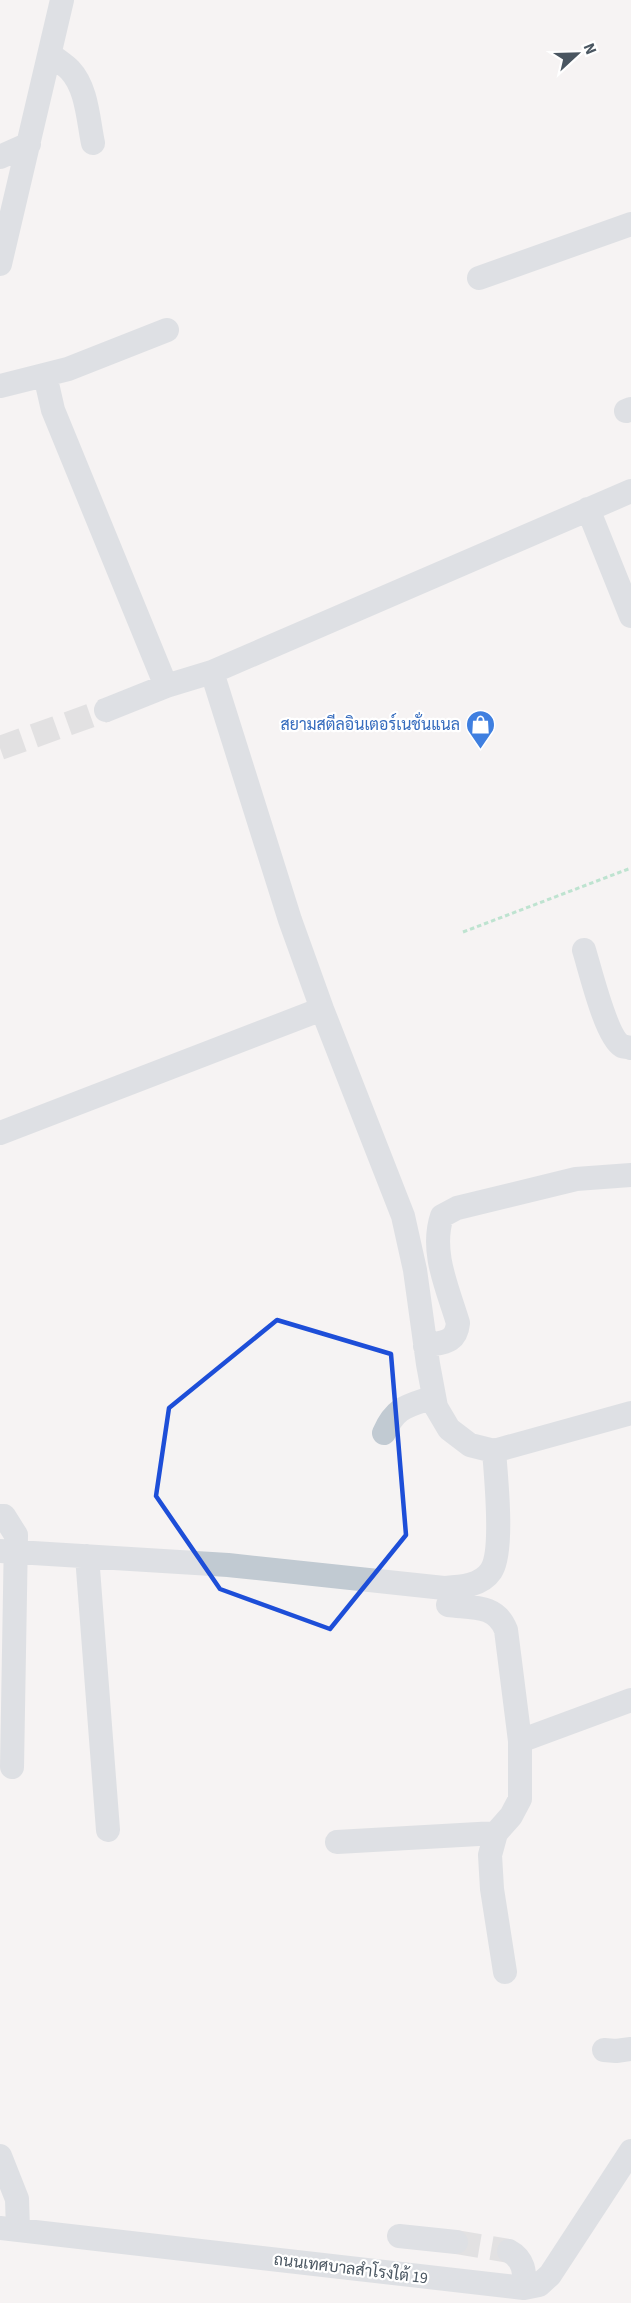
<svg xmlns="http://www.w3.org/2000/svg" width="631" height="2303" viewBox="0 0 631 2303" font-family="'Source Sans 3',Sarabun,sans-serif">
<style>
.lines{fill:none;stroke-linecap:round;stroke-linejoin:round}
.minor-tunnel{stroke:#caccce;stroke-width:24;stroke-dasharray:24 12;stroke-linecap:butt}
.path{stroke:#7ad0a6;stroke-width:3;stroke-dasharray:4.5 3;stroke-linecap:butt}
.minor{stroke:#c1cad2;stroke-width:24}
.marked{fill:none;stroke:#1d4ed8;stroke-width:4.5;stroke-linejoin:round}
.labels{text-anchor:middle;stroke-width:4.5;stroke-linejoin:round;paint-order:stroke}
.shop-label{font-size:16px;fill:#366cbe;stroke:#fff;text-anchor:end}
.street-label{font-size:16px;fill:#4a5661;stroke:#fff}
</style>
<rect width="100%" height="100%" fill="#f5f3f3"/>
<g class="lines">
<!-- minor-tunnel -->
<path class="minor-tunnel" d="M0 748 106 710
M456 2242 509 2251"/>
<!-- path -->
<path class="path" d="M463 932 631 868"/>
<!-- minor -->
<path class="minor" d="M51 55C57 60 64 64 70 70 87 88 88 119 93 143
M0 157 29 144
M0 264 62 0
M479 278 631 224
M45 375 53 410 166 686 106 710
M0 386 68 369 167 330
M626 411 631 409
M631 491 212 672 290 920 322 1009 403 1216 415 1270 428 1364 436 1407 449 1429 470 1445 494 1451 631 1413
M588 509 631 616
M166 686 212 672
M584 950C590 969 606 1037 622 1046 625 1047 628 1047 631 1048
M0 1133 322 1009
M425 1346C442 1342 456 1344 458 1323 448 1289 430 1252 442 1216L457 1208 576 1179 631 1175
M384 1433C396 1406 408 1406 434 1397
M0 1516H4L16 1535 12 1767
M0 1551 228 1565 444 1588C460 1587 481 1586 491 1571 504 1552 496 1477 494 1451
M87 1556 108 1830
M448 1605C472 1608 496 1604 506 1630L520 1741V1799L511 1816 496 1833 490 1855 492 1889 505 1972
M520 1741 631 1700
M337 1842 496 1833
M604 2050 616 2051 631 2049
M0 2156 17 2199 18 2230
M0 2228 524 2288 539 2285 550 2275 631 2151
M399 2236 456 2242
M509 2251C524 2259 525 2272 524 2288"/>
</g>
<!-- marked area -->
<path d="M0 0H631V2303H0ZM277 1320 391 1354 406 1535 330 1629 220 1589 156 1496 169 1408Z" fill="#f5f3f3" fill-opacity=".55" fill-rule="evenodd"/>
<path class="marked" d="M277 1320 391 1354 406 1535 330 1629 220 1589 156 1496 169 1408Z"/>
<!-- icons -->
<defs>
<symbol id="shop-pin" viewBox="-11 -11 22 30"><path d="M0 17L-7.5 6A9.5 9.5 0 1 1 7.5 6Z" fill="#3f7fe0" stroke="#fff"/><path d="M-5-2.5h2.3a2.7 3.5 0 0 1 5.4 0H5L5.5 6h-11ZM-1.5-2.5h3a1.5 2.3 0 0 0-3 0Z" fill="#fff"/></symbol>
</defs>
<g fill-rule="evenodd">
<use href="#shop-pin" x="464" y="708" width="33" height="45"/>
</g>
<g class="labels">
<!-- shop labels -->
<g class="shop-label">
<text x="460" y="730">สยามสตีลอินเตอร์เนชั่นแนล</text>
</g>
<!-- street labels -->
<g class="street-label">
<text transform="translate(351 2268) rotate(7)" y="6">ถนนเทศบาลสำโรงใต้ 19</text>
</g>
</g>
<!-- north arrow -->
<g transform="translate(577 54) rotate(68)" stroke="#ffffff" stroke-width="4.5" paint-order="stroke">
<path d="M0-4.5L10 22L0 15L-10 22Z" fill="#4a5661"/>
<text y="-9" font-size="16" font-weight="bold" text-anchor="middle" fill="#4a5661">N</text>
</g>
</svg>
